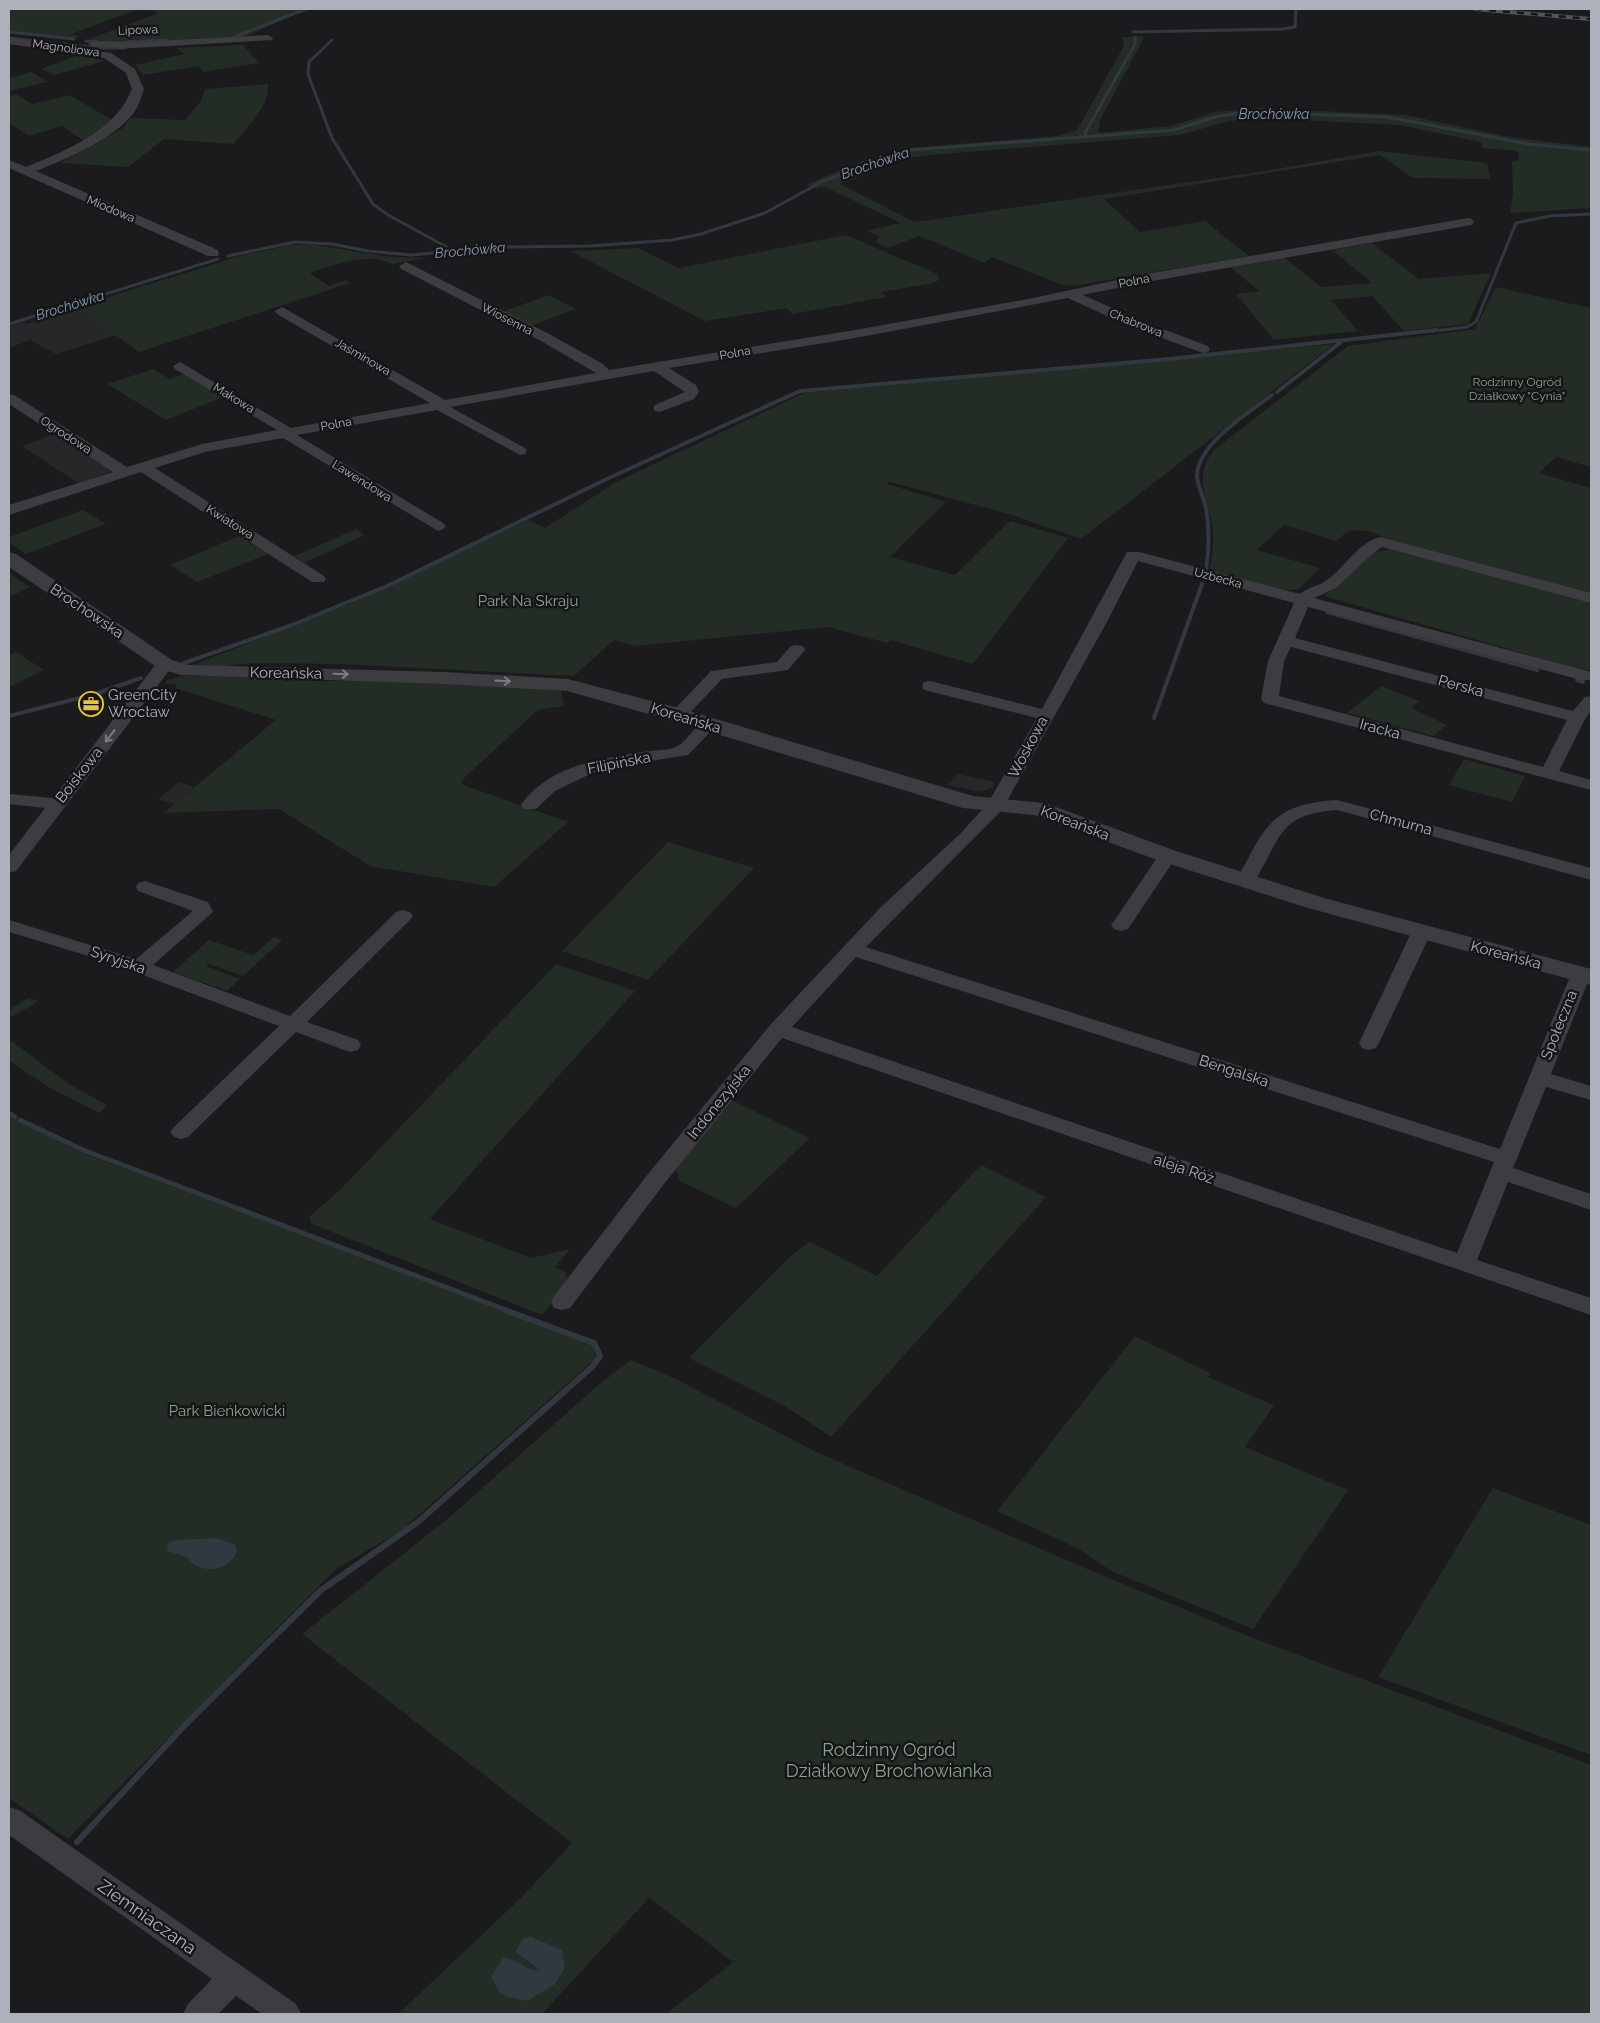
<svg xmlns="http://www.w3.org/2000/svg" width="1600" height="2023" viewBox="0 0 1600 2023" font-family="Raleway,sans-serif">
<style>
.built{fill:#272629}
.green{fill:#242c26}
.water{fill:#313840}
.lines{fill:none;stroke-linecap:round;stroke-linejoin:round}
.stream-far3{stroke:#313840;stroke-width:3}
.stream-far2{stroke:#313840;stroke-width:4}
.stream-far1{stroke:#313840;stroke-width:5}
.stream{stroke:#313840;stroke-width:6}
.minor{fill:#3c3c41;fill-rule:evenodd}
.tertiary{fill:#3c3c41;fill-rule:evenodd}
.rail-casing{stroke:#53545a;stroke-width:4}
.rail{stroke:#161517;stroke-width:2.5;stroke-dasharray:7;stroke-linecap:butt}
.oneway{stroke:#7b7c84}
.labels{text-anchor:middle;stroke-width:5;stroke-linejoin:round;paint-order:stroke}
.far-street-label{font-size:12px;fill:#aeb1bb;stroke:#161517}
.far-park-label{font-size:12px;fill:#87a48c;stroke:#161517}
.far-water-label{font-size:14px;font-style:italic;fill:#889ab3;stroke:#161517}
.park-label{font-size:15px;fill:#87a48c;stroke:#161517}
.street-label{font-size:15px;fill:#aeb1bb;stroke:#161517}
.poi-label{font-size:15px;fill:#aeb1bb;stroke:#161517;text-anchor:start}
.near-park-label{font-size:18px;fill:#87a48c;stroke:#161517}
.near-street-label{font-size:18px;fill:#aeb1bb;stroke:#161517}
</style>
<rect width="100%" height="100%" fill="#1b1a1c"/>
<!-- built -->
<path class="built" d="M76 307 117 335 56 354 30 340 9 348V326L22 321 27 324Z
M54 434 113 471 78 483 22 446Z
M958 774 995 782 992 788 980 792 948 785Z
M179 782 194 787 174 804 158 799Z"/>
<!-- green -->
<path class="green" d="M9 9H139L71 34 80 36 71 40 9 33Z
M147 9H308L242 38 109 43 87 42 92 38 159 13Z
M1142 36 1144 38 1100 120 1098 133 1171 126 1215 112 1256 108 1406 115 1510 137 1591 147V208L1510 213 1513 192 1512 161 1519 160 1518 151 1483 148 1481 142 1399 125 1262 118 1229 121 1180 135 931 155 908 158 840 184 915 222 1265 171 1379 151 1487 163 1490 179 1413 178 1380 155 1104 199 1140 232 1205 221 1249 256 1072 286 1062 285 992 257 985 263 919 236 888 248 875 242 879 236 866 231 901 223 825 187 816 189 806 185 857 163 909 148 1057 136 1077 130 1121 51 1124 43 1122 37Z
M243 45 259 63 203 72 199 66 143 75 135 65 184 54 176 48Z
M81 54 105 61 54 75 41 69Z
M32 72 47 82 9 91V78Z
M268 84C270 107 247 126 234 144L164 139 128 167 60 163 123 128 131 118 185 120 201 101 205 89Z
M16 94 32 104 70 95 112 120 100 131 84 141 62 126 29 136 9 123V96Z
M846 235 937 274 939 280 933 283 881 292 887 297 792 314 787 308 705 321 570 251 638 248 679 268Z
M1372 243 1419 279 1491 273 1468 324 1404 331 1372 296 1331 300 1358 331 1274 340 1236 294 1259 291 1230 267 1285 258 1321 287 1372 283 1332 250Z
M292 245H314L391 257 426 258 392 264C370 251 332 266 310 273L329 286 346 280 350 283 139 352 76 307 243 255Z
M1496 287 1591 308V467L1556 457 1539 473 1591 488V596L1389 542C1381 533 1362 528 1349 531 1344 533 1340 538 1336 541L1284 525 1257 550 1320 568 1299 589 1284 591 1208 575C1211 562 1214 549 1213 536 1212 502 1190 479 1214 450L1348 346 1475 329Z
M549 295 576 309 528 327 502 312Z
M1334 344 1081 539 1009 514 890 482 887 484 946 502 890 557 955 575 1010 521 1068 538 973 664 891 640 887 643 828 627 636 646 614 640 574 676 339 664 251 663 206 668 190 666 352 603 528 520 545 528 616 482 804 393Z
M153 369 170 379 186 373 226 396 166 420 107 384Z
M83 510 106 524 26 554 9 542V537Z
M356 529 365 535 304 563 294 556Z
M239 536 268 554 197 582 170 565Z
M1391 549 1591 601V670H1581L1324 596 1370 553Z
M9 573 30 587 9 597Z
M16 652 44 670 9 687V655Z
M183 676H318V681H375L393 679 561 691 564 706 538 710 464 778 461 784 568 822 494 887 370 866 279 809 163 813 276 720 175 688 177 684H165L167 680Z
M1381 686 1419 701 1411 708 1447 725 1433 736 1347 713Z
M1464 759 1525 776 1512 802 1449 785Z
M668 842 754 868 648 980 562 951Z
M274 937 282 940 243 976 209 964 206 966 240 979 227 991 173 972 209 940 253 955Z
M556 964 635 991 430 1219 531 1258 570 1249 555 1267 566 1273 568 1283 542 1315 312 1224 309 1217 341 1189Z
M28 998 39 1001 12 1017 9 1015V1010Z
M9 1039 69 1084 107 1105 99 1113 50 1088 9 1061Z
M731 1100 810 1138 736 1208 680 1181 675 1167Z
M9 1116 80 1152 592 1343 596 1358 402 1530 336 1569 68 1839 9 1798Z
M981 1165 1046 1197 831 1437 785 1406 689 1358 794 1253 810 1242 877 1276Z
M1135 1336 1210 1373 1208 1377 1274 1405 1245 1447 1348 1490 1253 1629 1111 1571 1079 1549 997 1511Z
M631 1360 676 1379 814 1451 1066 1560 1251 1637 1591 1765V2014H666L733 1962 649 1898 542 2014H398L522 1897 572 1843 302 1634 450 1517 596 1387Z
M1493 1488 1591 1525V1755L1378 1677Z"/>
<!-- water -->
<path class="water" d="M216 1538 234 1544 237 1550C234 1567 209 1574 195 1565 191 1563 190 1559 186 1557 180 1554 173 1553 167 1551L168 1543 178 1540Z
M531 1937 562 1950 565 1968 555 1984 528 2001 508 1997 499 1992 491 1977 503 1958C520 1958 527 1973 538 1970 535 1964 521 1957 515 1952L523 1939Z"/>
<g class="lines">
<!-- stream-far3 -->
<path class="stream-far3" d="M9 32 74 39
M1133 32 1283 29 1295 27 1296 9
M234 37 306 9
M9 38 100 48H126
M332 40 309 62 308 74 332 138 373 204 388 215 454 251
M86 41 98 42
M127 42 166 40
M1086 136 1085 133 1135 44V37
M228 256 295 242 332 244 368 251 411 255 503 247 590 246 672 240 701 234 765 213 823 181 911 150 1174 130 1215 117 1245 112 1388 117 1528 144 1591 150
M9 324 218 259
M1425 332 1467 327 1476 322 1516 223 1550 216 1591 214"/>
<!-- stream-far2 -->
<path class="stream-far2" d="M1277 392 1341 342
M1206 570C1209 549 1210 529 1206 508 1204 497 1197 486 1197 475 1198 444 1249 412 1272 395
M1327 612 1537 670
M184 663 292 625 387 586 609 478 800 391 1159 360 1437 330
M1577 680 1583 682
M9 716 95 694 141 678
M1154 718 1202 584"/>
<!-- stream-far1 -->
<path class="stream-far1" d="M9 1113 15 1117
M20 1120 83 1150 509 1311"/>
<!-- stream -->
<path class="stream" d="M77 1842 184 1726 320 1591 418 1522 593 1366 600 1356 594 1343 505 1310"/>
<!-- minor -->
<path class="minor" d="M268 35 273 38 272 40 135 48 93 47 88 44 93 41 135 42Z
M9 38 111 53 135 69 144 89C142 95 140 102 137 108 120 137 66 159 36 171L218 250 219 253 218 256H208L9 168V160L26 167C65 151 116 131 132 89L126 73 104 58 9 44Z
M1468 218 1472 219 1474 222 1472 225 1141 283 1083 295 1139 320 1208 346 1210 349 1208 352 1203 353 1129 326 1068 298 855 338 669 368 696 385 699 392 694 399 660 412 655 411 653 408 655 405 685 392 654 371 450 407 525 448 527 451 525 454 520 455 437 410 297 435 443 523 446 526 443 529 438 531 283 438 205 452 155 468 324 576 326 579 324 582H312L141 472 9 515V505L113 472 9 404V394L14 395 127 467 202 444 277 430 175 369 173 366 180 362 291 428 430 403 277 314 275 311 282 307 445 400 596 373 541 341 401 269 399 266 406 262 551 335 603 364 609 370 855 330 1028 299 1141 275Z
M1380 537 1591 593V603L1382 547 1371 555 1336 588 1314 598 1591 672V680H1581L1308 607 1295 638 1573 711 1585 697 1591 696V711L1585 719 1559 771 1591 780V790L1264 703 1261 699 1268 661 1294 603 1138 561 1107 622 1002 810 866 947 1500 1149 1571 974 1574 970 1581 968 1588 970 1591 974 1551 1074 1591 1086V1100L1546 1087 1513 1168 1591 1194V1210L1508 1182 1477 1260 1591 1298V1315L782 1038 664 1184 570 1308 562 1310 554 1308 551 1302 554 1296 648 1174 771 1024 881 907 960 834 988 803 1037 718 924 690 922 686 924 682 930 681 1042 709 1127 552H1139L1300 594C1308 587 1315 587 1324 582 1344 570 1356 543 1380 537ZM1291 647 1567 720 1543 767 1279 696 1284 661ZM856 957 1494 1162 1457 1253 792 1027Z
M797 645 803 646 805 650 788 670 722 679 684 719H672L669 715 711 671 777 662 791 646Z
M165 659 171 660 173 664 171 668 16 871 9 873V855L45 808 9 804V794L53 798 159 660Z
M708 720 714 721 717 725 688 755 601 769 555 791 536 809H524L521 805C548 766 599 759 642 752 652 750 667 751 676 747 689 741 694 723 708 720Z
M1337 800 1591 868V880L1337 810C1275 814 1281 842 1252 885H1238L1236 881C1265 828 1270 804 1337 800Z
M1168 850 1175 852 1177 856 1128 929 1121 931 1114 929 1111 925 1114 921 1161 852Z
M145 881 208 902 213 912 153 965 290 1016 396 912 403 910 410 912 413 916 410 920 307 1022 358 1040 361 1045 358 1050 351 1052 344 1050 296 1032 188 1137 181 1139 174 1137 170 1132 174 1127 279 1026 108 962 9 932V920L136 959 193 911 138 891 136 887 138 883Z
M1421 927 1428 929 1431 933 1379 1043 1376 1048 1369 1050 1362 1048 1359 1043 1411 933 1414 929Z
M9 1807 19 1810 296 2004 301 2014H262L236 1996 218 2014H183L188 2004 212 1979 9 1835Z"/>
<!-- tertiary -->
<path class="tertiary" d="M9 552 16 554 172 660 189 665 444 672 568 679 686 710 973 796 1045 803 1176 851 1324 898 1591 969V985L1308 908 1160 861 1034 815 963 808 670 720 567 691 444 684 180 675 158 668 9 567Z"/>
<defs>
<path id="rail" d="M1475 9 1591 19"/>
</defs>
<!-- rail casing -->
<use href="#rail" class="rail-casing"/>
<!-- rail -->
<use href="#rail" class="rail"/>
</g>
<!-- one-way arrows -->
<defs><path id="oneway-shaft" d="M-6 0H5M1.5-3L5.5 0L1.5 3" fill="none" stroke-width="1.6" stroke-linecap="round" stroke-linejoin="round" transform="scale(1.25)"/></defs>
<g class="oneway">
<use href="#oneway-shaft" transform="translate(341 674) rotate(2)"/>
<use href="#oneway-shaft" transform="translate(503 681) rotate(3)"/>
<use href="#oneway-shaft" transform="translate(110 736) rotate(128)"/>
</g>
<!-- icons -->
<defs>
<symbol id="office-ring" viewBox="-11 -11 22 22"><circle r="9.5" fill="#161517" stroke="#e6c249" stroke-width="1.5"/><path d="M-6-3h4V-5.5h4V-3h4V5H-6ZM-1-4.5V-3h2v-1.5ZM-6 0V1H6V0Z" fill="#e6c249"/></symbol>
</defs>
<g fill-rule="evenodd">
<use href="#office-ring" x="77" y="690" width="28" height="28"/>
</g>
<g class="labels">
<!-- far-street labels -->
<g class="far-street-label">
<text transform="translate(138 30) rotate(-2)" y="4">Lipowa</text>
<text transform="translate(66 48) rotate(8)" y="4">Magnoliowa</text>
<text transform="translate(111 209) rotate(23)" y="4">Miodowa</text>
<text transform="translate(1134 281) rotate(-11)" y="4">Polna</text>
<text transform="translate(507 319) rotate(27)" y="4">Wiosenna</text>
<text transform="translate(1136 323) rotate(22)" y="4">Chabrowa</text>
<text transform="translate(735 353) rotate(-10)" y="4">Polna</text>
<text transform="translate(363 357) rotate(30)" y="4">Jaśminowa</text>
<text transform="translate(234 398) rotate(31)" y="4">Makowa</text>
<text transform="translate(336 424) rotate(-10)" y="4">Polna</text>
<text transform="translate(66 435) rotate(33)" y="4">Ogrodowa</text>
<text transform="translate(362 481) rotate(32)" y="4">Lawendowa</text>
<text transform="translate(230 522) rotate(32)" y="4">Kwiatowa</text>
<text transform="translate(1218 578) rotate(15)" y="4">Uzbecka</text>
</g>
<!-- far-park labels -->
<g class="far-park-label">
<text x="1517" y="386">Rodzinny Ogród<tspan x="1517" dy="14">Działkowy "Cynia"</tspan></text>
</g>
<!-- far-water labels -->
<g class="far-water-label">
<text x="1274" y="119">Brochówka</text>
<text transform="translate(875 163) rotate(-19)" y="5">Brochówka</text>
<text transform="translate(470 250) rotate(-5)" y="5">Brochówka</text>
<text transform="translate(70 305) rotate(-17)" y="5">Brochówka</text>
</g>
<!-- park labels -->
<g class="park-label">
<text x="528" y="606">Park Na Skraju</text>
<text x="227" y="1416">Park Bieńkowicki</text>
</g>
<!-- street labels -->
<g class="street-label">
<text transform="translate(87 611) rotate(34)" y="5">Brochowska</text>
<text transform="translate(286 673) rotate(1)" y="5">Koreańska</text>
<text transform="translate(1461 686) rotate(15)" y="5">Perska</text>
<text transform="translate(686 718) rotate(17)" y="5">Koreańska</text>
<text transform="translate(1380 729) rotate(15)" y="5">Iracka</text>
<text transform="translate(1028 747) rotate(-62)" y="5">Woskowa</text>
<text transform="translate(619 763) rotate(-11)" y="5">Filipińska</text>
<text transform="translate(79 775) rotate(-52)" y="5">Boiskowa</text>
<text transform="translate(1401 822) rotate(15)" y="5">Chmurna</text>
<text transform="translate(1075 823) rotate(21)" y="5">Koreańska</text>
<text transform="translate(1506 955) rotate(15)" y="5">Koreańska</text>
<text transform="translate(118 960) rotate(19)" y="5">Syryjska</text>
<text transform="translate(1559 1025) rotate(-68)" y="5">Społeczna</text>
<text transform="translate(1234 1071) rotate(18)" y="5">Bengalska</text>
<text transform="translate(719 1102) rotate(-51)" y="5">Indonezyjska</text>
<text transform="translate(1184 1169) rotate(19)" y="5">aleja Róż</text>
</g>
<!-- poi labels -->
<g class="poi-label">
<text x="108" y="700">GreenCity<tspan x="108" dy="17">Wrocław</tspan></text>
</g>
<!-- near-park labels -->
<g class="near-park-label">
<text x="889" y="1756">Rodzinny Ogród<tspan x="889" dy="21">Działkowy Brochowianka</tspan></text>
</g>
<!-- near-street labels -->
<g class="near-street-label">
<text transform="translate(147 1917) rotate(35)" y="6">Ziemniaczana</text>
</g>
</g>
<!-- border -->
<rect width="1600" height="2023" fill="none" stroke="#aeb1bb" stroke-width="20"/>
</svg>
